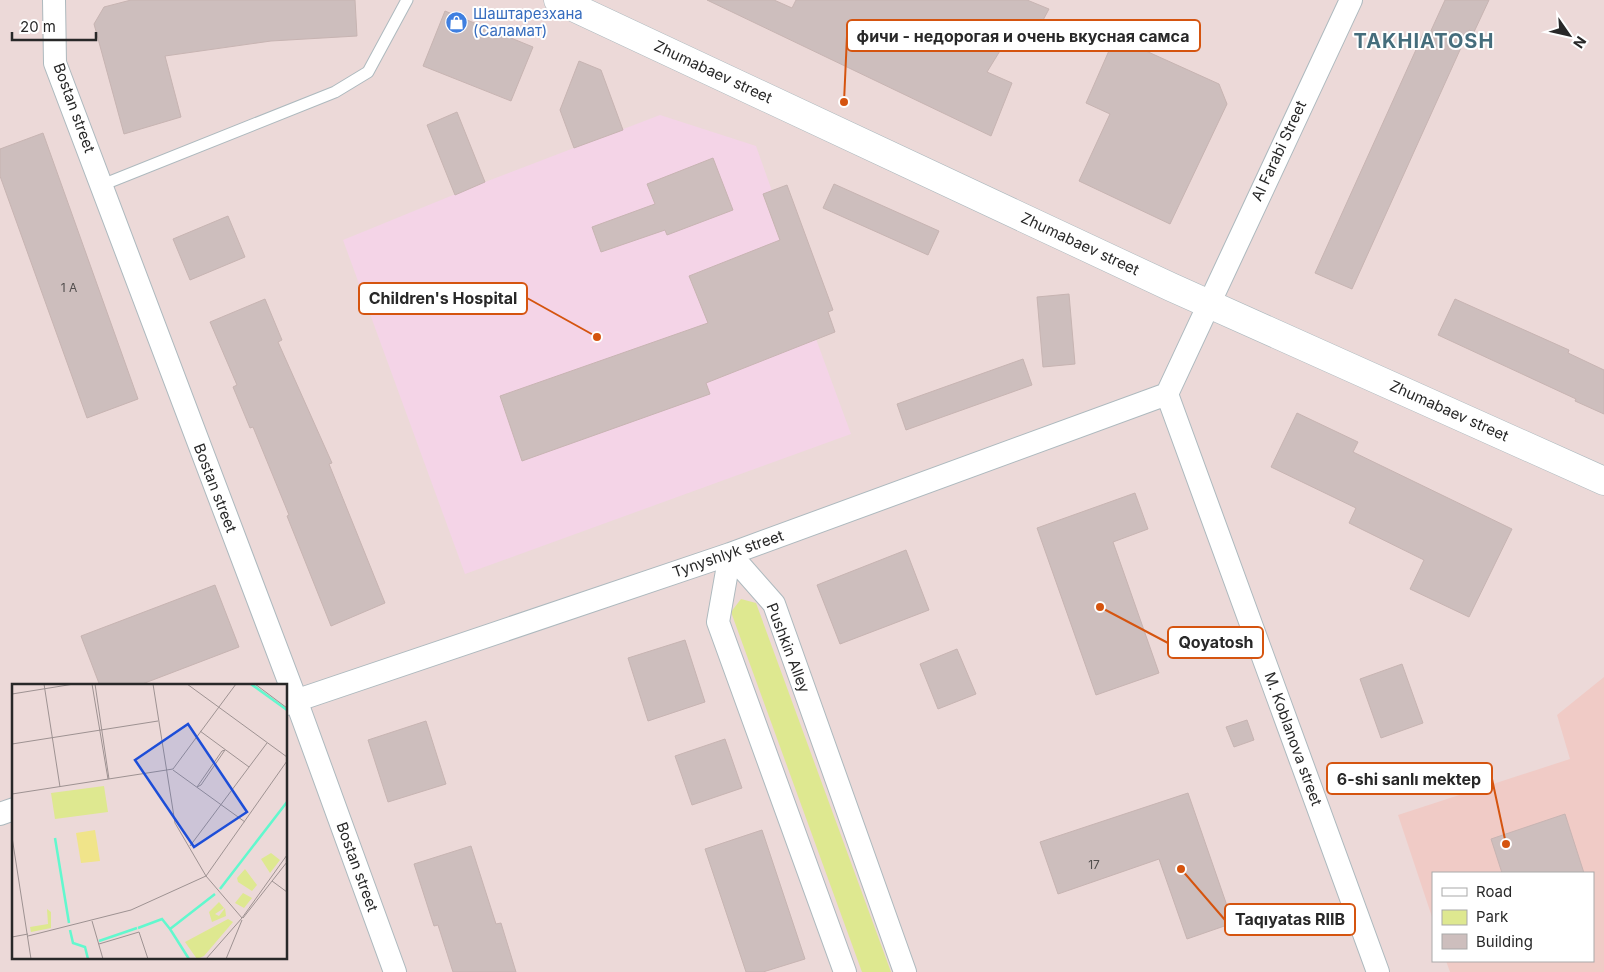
<svg xmlns="http://www.w3.org/2000/svg" width="1604" height="972" viewBox="0 0 1604 972" font-family="Inter,sans-serif">
<style>
.education{fill:#f0cbc6}
.medical{fill:#f4d4e7}
.green{fill:#dee890}
.building{fill:#cdbebd;stroke:#c7b4b2}
.lines{fill:none;stroke-linecap:round;stroke-linejoin:round}
.lane-casing{stroke:#adb9be;stroke-width:13}
.street-casing{stroke:#adb9be;stroke-width:24}
.secondary-casing{stroke:#adb9be;stroke-width:29}
.lane{stroke:#fff;stroke-width:11}
.street{stroke:#fff;stroke-width:22}
.secondary{stroke:#fff;stroke-width:28}
.labels{text-anchor:middle;stroke-width:4;stroke-linejoin:round;paint-order:stroke}
.number-label{font-size:12px;fill:#514e4d}
.shop-label{font-size:15px;fill:#366cbe;stroke:#fff;text-anchor:start}
.street-label{font-size:15px;fill:#282828;stroke:#fff}
.district-label{font-size:20px;font-weight:bold;letter-spacing:1px;fill:#456d7c;stroke:#fff}
.inset-river{fill:none;stroke:#62f8ce;stroke-width:2.5}
.inset-road{fill:none;stroke:#9e9292;stroke-width:1}
.view{fill:#1d4ed8;fill-opacity:0.15;stroke:#1d4ed8;stroke-width:2.5}
.inset-edge{fill:none;stroke:#282828;stroke-width:2.5}
.leader{fill:none;stroke:#d5540f;stroke-width:2}
.callout-dot{fill:#d5540f;stroke:#fff;stroke-width:2}
.callout{fill:#fff;stroke:#d5540f;stroke-width:2}
.callout-label{font-size:16px;text-anchor:middle;font-weight:bold;fill:#282828}
</style>
<rect width="100%" height="100%" fill="#ecd9d8"/>
<!-- education -->
<path class="education" d="M1604 677V972H1450L1446 961H1593V873H1433V920L1398 815 1570 759 1557 715Z"/>
<!-- medical -->
<path class="medical" d="M660 115 756 146 772 191 763 195 851 434 465 574 343 240 485 182Z"/>
<!-- green -->
<path class="green" d="M741 599 756 603 891 972H862L731 612Z"/>
<!-- building -->
<path class="building" d="M131 0H355L357 36 271 41 165 56 181 117 124 134 94 24 104 7Z
M707 0H774L792 8 796 0H1027L1049 9 1034 37 1014 28 987 72 1012 83 991 136Z
M1445 0H1489L1474 32 1469 30 1352 289 1315 273 1424 32 1429 35Z
M445 11 533 47 511 101 423 66Z
M1115 37 1219 84 1227 104 1170 224 1079 181 1110 114 1086 103Z
M579 61 601 70 623 130 574 148 560 110Z
M457 112 485 182 455 195 427 125Z
M43 133 138 399 87 418 0 176V149Z
M713 158 733 210 667 235 665 230 601 252 592 227 655 204 647 184Z
M834 184 939 231 928 255 823 208Z
M787 185 833 310 828 312 835 332 706 383 710 394 522 461 500 396 708 323 689 276 780 240 763 194Z
M228 216 245 257 190 280 173 239Z
M1069 294 1075 364 1043 367 1037 297Z
M265 299 282 340 278 342 332 463 329 464 385 603 331 626 287 516 289 515 253 427 250 428 233 387 237 385 210 322Z
M1455 299 1569 350 1568 353 1604 370V414L1575 401 1576 399 1438 335Z
M1023 359 1032 385 906 430 897 404Z
M1297 413 1358 442 1353 452 1512 529 1469 617 1410 589 1424 560 1349 523 1356 508 1271 467Z
M1135 493 1148 529 1113 542 1159 673 1096 695 1037 528Z
M906 550 929 610 840 644 817 585Z
M215 585 239 647 137 686H100L81 636Z
M685 640 705 702 648 721 628 658Z
M957 649 976 694 938 709 920 664Z
M1402 664 1423 723 1381 738 1360 679Z
M1247 720 1254 740 1234 747 1226 727Z
M426 721 446 784 388 802 368 740Z
M725 739 742 788 692 805 675 756Z
M1188 793 1233 923 1187 939 1159 859 1058 894 1040 842Z
M1565 814 1584 873H1502L1491 839Z
M762 830 805 959 763 972H746L705 849Z
M471 846 496 924 501 923 516 972H453L438 925 434 926 414 864Z"/>
<g class="lines">
<defs>
<path id="lane" d="M102 185 335 92 368 72 407 0"/>
<path id="street" d="M54 0 55 63 296 700 395 972
M1167 394 1378 972
M1167 394 1351 0
M730 554 774 604 905 972
M730 554 718 622 845 972
M286 704 730 554 1167 394
M0 814 14 809"/>
<path id="secondary" d="M558 0 1171 287 1604 481"/>
</defs>
<!-- lane casing -->
<use href="#lane" class="lane-casing"/>
<!-- street casing -->
<use href="#street" class="street-casing"/>
<!-- secondary casing -->
<use href="#secondary" class="secondary-casing"/>
<!-- lane -->
<use href="#lane" class="lane"/>
<!-- street -->
<use href="#street" class="street"/>
<!-- secondary -->
<use href="#secondary" class="secondary"/>
</g>
<!-- icons -->
<defs>
<symbol id="shop-disc" viewBox="-11 -11 22 22"><circle r="9.5" fill="#3f7fe0" stroke="#fff"/><path d="M-5-2.5h2.3a2.7 3.5 0 0 1 5.4 0H5L5.5 6h-11ZM-1.5-2.5h3a1.5 2.3 0 0 0-3 0Z" fill="#fff"/></symbol>
</defs>
<g fill-rule="evenodd">
<use href="#shop-disc" x="444" y="10" width="25" height="25"/>
</g>
<g class="labels">
<!-- number labels -->
<g class="number-label">
<text x="69" y="292">1 А</text>
<text x="1094" y="869">17</text>
</g>
<!-- shop labels -->
<g class="shop-label">
<text x="473" y="19">Шаштарезхана<tspan x="473" dy="17">(Саламат)</tspan></text>
</g>
<!-- street labels -->
<g class="street-label">
<text transform="translate(713 72) rotate(25)" y="5">Zhumabaev street</text>
<text transform="translate(74 108) rotate(70)" y="5">Bostan street</text>
<text transform="translate(1279 151) rotate(-65)" y="5">Al Farabi Street</text>
<text transform="translate(1080 244) rotate(25)" y="5">Zhumabaev street</text>
<text transform="translate(1449 411) rotate(24)" y="5">Zhumabaev street</text>
<text transform="translate(215 488) rotate(69)" y="5">Bostan street</text>
<text transform="translate(728 554) rotate(-19)" y="5">Tynyshlyk street</text>
<text transform="translate(788 648) rotate(69)" y="5">Pushkin Alley</text>
<text transform="translate(1293 739) rotate(70)" y="5">M. Koblanova street</text>
<text transform="translate(357 867) rotate(70)" y="5">Bostan street</text>
</g>
<!-- district labels -->
<g class="district-label">
<text x="1424" y="48">TAKHIATOSH</text>
</g>
</g>
<!-- overview -->
<g transform="translate(12 684)">
<rect width="275" height="275" fill="#ecd9d8"/>
<path d="M92 102 96 128 43 135 39 109ZM259 169 268 176 258 189 249 175ZM233 185 245 201 240 207 226 198 225 194ZM231 209 240 214 232 224 223 219ZM207 218 212 224 203 230 207 232 213 224 214 232 200 238 197 228ZM35 225 39 228V244L19 248 18 243 36 240ZM216 235 221 238 192 272 185 275 173 258Z" fill="#dee890"/>
<path d="M83 146 88 177 69 179 64 149Z" fill="#f0e48a"/>
<path class="inset-river" d="M239 0 275 26M43 154 57 239M208 205 275 118M126 244 150 235 158 245M58 246 61 259 73 263 76 275M87 257 125 244M177 275 158 245 203 210"/>
<path class="inset-road" d="M32 0 48 103M80 0 96 95M83 0 97 95M141 0 163 139 194 192 230 234M175 0 275 73M243 0 275 24M0 10 62 0M188 47 237 83M0 60 146 37M213 66 189 101 185 103 210 67ZM161 85 224 0M161 86 233 138M0 110 161 85M0 153 19 275M178 162 255 59M260 197 275 208M231 234 275 178M80 237 91 275M16 252 119 226 194 192 275 77M0 253 16 250M87 260 127 248 136 275M194 275 230 234 275 171M214 275 230 236"/>
<path class="view" d="M176 40 235 128 182 163 123 76Z"/>
<rect width="275" height="275" class="inset-edge"/>
</g>
<!-- callouts -->
<path class="leader" d="M844 102L847 36M597 337L527 298M1100 607L1168 643M1506 844L1492 779M1181 869L1225 920"/>
<g class="callout-dot">
<circle cx="844" cy="102" r="5"/>
<circle cx="597" cy="337" r="5"/>
<circle cx="1100" cy="607" r="5"/>
<circle cx="1506" cy="844" r="5"/>
<circle cx="1181" cy="869" r="5"/>
</g>
<g class="callout">
<rect x="847" y="20" width="353" height="31" rx="5"/>
<rect x="359" y="283" width="168" height="31" rx="5"/>
<rect x="1168" y="627" width="95" height="31" rx="5"/>
<rect x="1327" y="763" width="165" height="31" rx="5"/>
<rect x="1225" y="904" width="130" height="31" rx="5"/>
</g>
<g class="callout-label">
<text x="1023" y="42">фичи - недорогая и очень вкусная самса</text>
<text x="443" y="304">Children's Hospital</text>
<text x="1216" y="648">Qoyatosh</text>
<text x="1409" y="785">6-shi sanlı mektep</text>
<text x="1290" y="925">Taqıyatas RIIB</text>
</g>
<!-- legend -->
<rect x="1432" y="872" width="162" height="90" fill="#ffffff" stroke="#a9a9a9"/>
<rect x="1442" y="888" width="25" height="8" fill="#ffffff" stroke="#a9a9a9"/>
<text x="1476" y="897" font-size="15" fill="#282828">Road</text>
<rect x="1442" y="910" width="25" height="15" fill="#dee890" stroke="#a9a9a9"/>
<text x="1476" y="922" font-size="15" fill="#282828">Park</text>
<rect x="1442" y="934" width="25" height="15" fill="#cdbebd" stroke="#a9a9a9"/>
<text x="1476" y="947" font-size="15" fill="#282828">Building</text>
<!-- north arrow -->
<g transform="translate(1569 35) rotate(124)" stroke="#ffffff" stroke-width="4" paint-order="stroke">
<path d="M0-4L9 19L0 12L-9 19Z" fill="#282828"/>
<text y="-8" font-size="14" font-weight="bold" text-anchor="middle" fill="#282828">N</text>
</g>
<!-- scale -->
<path d="M12 32v8h84v-8" fill="none" stroke="#282828" stroke-width="2.5"/>
<text x="20" y="32" font-size="15" fill="#282828" stroke="#ffffff" stroke-width="4" paint-order="stroke">20 m</text>
</svg>
